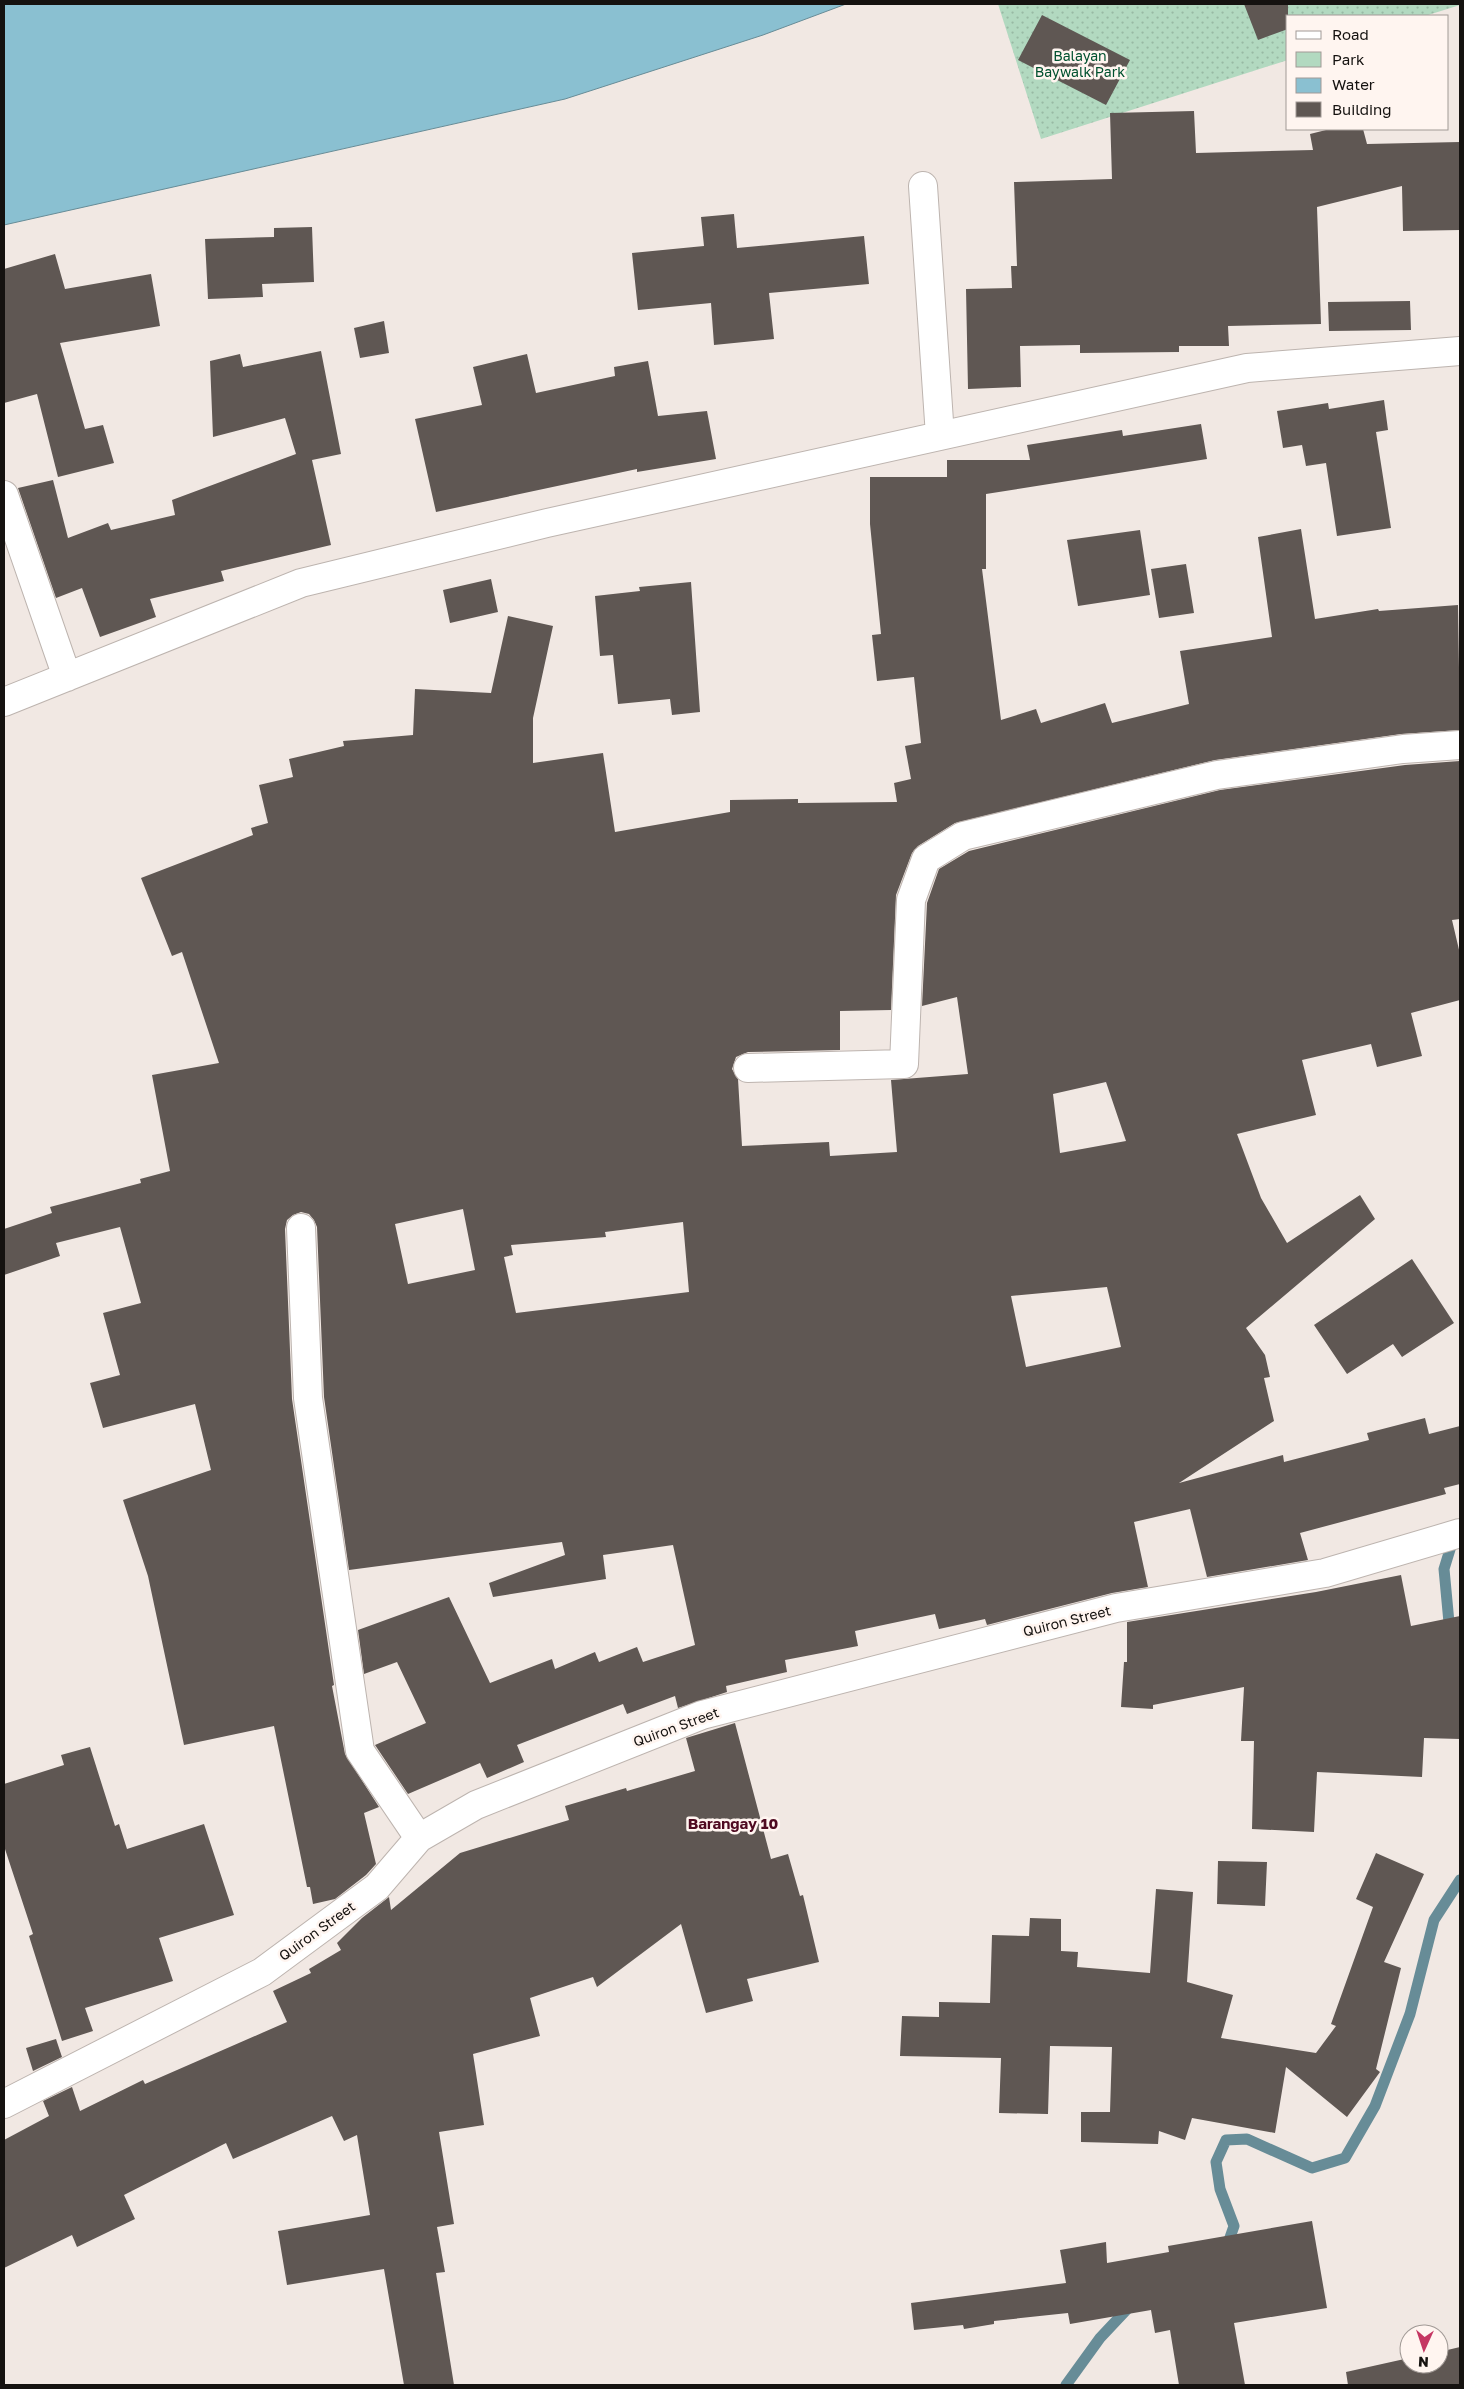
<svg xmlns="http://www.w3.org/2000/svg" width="1464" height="2389" viewBox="0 0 1464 2389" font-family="'Golos Text',sans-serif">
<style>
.green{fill:url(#green-dots)}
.water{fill:#8ac0d1;stroke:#678c97}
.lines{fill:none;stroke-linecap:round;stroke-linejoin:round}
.stream{stroke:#678c97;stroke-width:11}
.building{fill:#5f5753;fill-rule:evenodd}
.minor-casing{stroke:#bdb4af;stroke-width:30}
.minor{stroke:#fff;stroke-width:28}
.labels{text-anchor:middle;stroke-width:5;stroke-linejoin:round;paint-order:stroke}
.park-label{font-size:14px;fill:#01512f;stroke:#fff5f0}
.street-label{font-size:14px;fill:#151210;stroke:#fff5f0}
.neighbourhood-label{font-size:15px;font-weight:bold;fill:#4f0a21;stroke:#fff5f0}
</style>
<defs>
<pattern id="green-dots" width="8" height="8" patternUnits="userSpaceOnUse" patternTransform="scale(1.25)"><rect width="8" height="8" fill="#b2d9c0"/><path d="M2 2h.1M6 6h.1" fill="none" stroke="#98b9a4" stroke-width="1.8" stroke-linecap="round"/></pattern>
</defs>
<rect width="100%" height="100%" fill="#f1e8e3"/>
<!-- green -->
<path class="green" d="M998 4H1460V5L1425 16H1288V60L1041 139Z"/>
<!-- water -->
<path class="water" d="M4 4H846L763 35 565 99 4 225Z"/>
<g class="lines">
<!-- stream -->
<path class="stream" d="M1458 1541 1452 1543 1444 1569 1451 1644 1460 1648
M1226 2249 1234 2226 1220 2189 1216 2162 1226 2140 1247 2139 1312 2168 1345 2158 1375 2106 1410 2014 1434 1920 1460 1880
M1066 2385 1100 2338 1131 2305"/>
</g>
<!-- building -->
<path class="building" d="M1244 4H1288V29L1258 40Z
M1042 15 1130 60 1106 105 1018 60Z
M1194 111 1196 153 1313 150 1310 134 1330 129H1363L1367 144 1460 142V230L1403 231 1402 186 1317 207 1321 324 1228 326 1229 346H1179V352L1080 353V345L1020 346 1021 387 968 389 966 289 1012 288 1011 266H1017L1014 182 1112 179 1110 113Z
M734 214 737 248 864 236 869 284 769 293 774 339 714 345 711 303 638 310 632 253 704 246 701 217Z
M312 227 314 282 262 284 263 297 208 299 205 239 274 237V228Z
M55 254 65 289 151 274 160 326 60 343 85 429 103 425 114 463 58 477 37 394 4 403V269Z
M1410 301 1411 330 1329 331 1328 302Z
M384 321 389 353 360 358 354 328Z
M321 351 341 454 312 460 331 545 221 571 224 581 150 599 156 617 100 637 82 588 56 598 18 488 53 480 68 538 108 523 111 530 175 515 172 500 296 454 285 418 213 437 210 361 240 354 243 367Z
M527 354 536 393 615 376 614 367 648 361 658 416 707 411 716 459 637 472V469L436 512 415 419 482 405 473 367Z
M1384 400 1388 430 1376 432 1391 528 1337 536 1326 463 1306 466 1302 445 1283 448 1277 411 1328 403 1329 409Z
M1201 424 1207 459 986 494V569H982L1001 720 1036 709 1041 723 1105 703 1112 723 1189 704 1180 651 1272 637 1258 537 1301 529 1315 619 1378 609 1379 611 1458 605 1460 730 1401 734 1215 760 955 823 918 846 912 853 896 895 891 1010 840 1011V1050L748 1052 736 1057 732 1069 738 1079 742 1146 829 1142 830 1156 897 1152 891 1080 968 1074 957 997 922 1006 927 903 939 869 969 851 1220 790 1405 765 1460 761V919L1452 920 1460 954V1000L1411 1013 1422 1056 1377 1067 1371 1044 1302 1060 1316 1115 1237 1134 1261 1198 1287 1243 1360 1195 1375 1219 1246 1328 1265 1355 1270 1377 1264 1378 1274 1421 1179 1483 1283 1455 1284 1462 1369 1440 1367 1433 1425 1418 1429 1434 1460 1426V1484L1444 1488 1446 1494 1300 1533 1308 1560 1207 1577 1190 1509 1134 1522 1148 1587 1112 1593 987 1625 985 1619 939 1629 935 1614 855 1631 858 1646 785 1660 787 1672 726 1686 727 1692 678 1708 675 1696 627 1714 623 1704 517 1745 524 1762 487 1778 480 1763 408 1794 375 1745 426 1723 397 1662 364 1674 358 1630 449 1597 490 1683 552 1659 555 1669 595 1652 599 1662 637 1647 643 1662 695 1645 673 1545 603 1555 606 1579 493 1597 489 1583 565 1555 562 1542 349 1570 324 1397 317 1227 314 1220 309 1214 301 1212 293 1215 287 1220 285 1229 292 1399 334 1685 332 1686 345 1754 379 1807 364 1813 376 1864 366 1875 335 1899 313 1904 310 1887H307L274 1726 184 1745 148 1576 123 1500 211 1470 195 1404 103 1428 90 1383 120 1375 103 1313 141 1303 120 1227 56 1243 60 1256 4 1275V1229L52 1213 50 1207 141 1183 140 1179 170 1171 152 1075 219 1063 182 952 172 956 141 878 253 835 251 828 268 823 259 785 293 777 289 759 344 746 343 741 413 735 415 689 491 693 508 616 553 626 533 718V763L603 753 615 832 730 812V800L798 799V803L897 802 894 783 911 779 905 746 921 743 914 677 877 681 872 635 881 634 870 524V477H947V460H1030L1027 445 1122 430 1123 436ZM1106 1082 1126 1141 1060 1153 1053 1094ZM463 1209 475 1270 408 1284 395 1224ZM683 1222 689 1292 516 1313 504 1257 513 1255 511 1245 606 1237 605 1232ZM1107 1287 1121 1347 1026 1367 1011 1296Z
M1140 530 1150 595 1078 606 1067 540Z
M1186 564 1194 613 1159 618 1151 569Z
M491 579 498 612 450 623 443 590Z
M691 582 700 712 672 715 670 699 618 704 613 655 600 656 595 596 640 591 639 587Z
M1412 1259 1454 1323 1402 1357 1393 1344 1347 1374 1314 1325Z
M1401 1575 1411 1626 1460 1616V1739L1424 1738 1422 1777 1317 1772 1314 1832 1252 1829 1254 1741H1241L1244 1687 1153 1705V1709L1121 1707 1124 1662H1127V1622L1316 1592Z
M735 1723 771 1859 788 1854 800 1896 803 1895 819 1962 747 1979 753 2001 706 2013 681 1924 597 1987 593 1977 530 1998 540 2036 473 2054 484 2125 439 2132 454 2224 437 2227 445 2272 436 2273 454 2385H404L384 2269 287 2285 278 2231 370 2215 357 2135 344 2141 332 2116 233 2159 226 2143 124 2195 135 2219 77 2247 72 2235 4 2268V2140L49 2116 43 2101 72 2087 80 2111 143 2080 145 2084 287 2022 273 1991 311 1973 309 1969 341 1950 337 1943 362 1918 389 1897 391 1910 460 1853 569 1820 565 1806 626 1788 627 1791 695 1771 686 1738Z
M90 1747 115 1826 119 1824 127 1849 204 1824 234 1915 159 1938 173 1981 85 2008 93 2031 62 2041 29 1936 33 1934 4 1846V1784L64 1765 61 1755Z
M1376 1853 1424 1874 1384 1962 1401 1968 1376 2069 1380 2072 1347 2117 1286 2067 1275 2133 1192 2118 1185 2140 1159 2131 1158 2144 1081 2142V2112H1110L1112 2047 1050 2046 1048 2114 999 2113 1001 2058 900 2056 902 2016 939 2017V2002L990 2003 992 1935 1029 1936 1030 1918 1061 1919V1951L1078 1952 1077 1967 1150 1973 1156 1889 1193 1892 1187 1982 1233 1995 1221 2038 1316 2053 1336 2026 1331 2024 1373 1907 1356 1899Z
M1218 1861 1267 1862 1265 1906 1217 1904Z
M56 2039 62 2057 33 2071 26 2048Z
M1312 2221 1327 2308 1234 2323 1245 2385H1179L1170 2330 1155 2333 1151 2310 1070 2324 1068 2313 994 2321V2324L964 2329 963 2325 914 2330 911 2303 1066 2283 1060 2250 1106 2242 1107 2263 1169 2252 1168 2246Z
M1460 2347V2385H1348L1346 2372 1409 2358V2364H1439V2352Z"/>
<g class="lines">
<defs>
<path id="minor" d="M923 186 940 436
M4 495 67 677
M4 702 301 583 547 523 1247 368 1460 351
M748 1068 904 1064 911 900 926 859 963 836 1217 775 1403 749 1460 745
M301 1228 308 1398 360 1751 419 1838
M4 2104 262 1972 377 1887 419 1838 476 1805 702 1715 1116 1608 1325 1573 1460 1533"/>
</defs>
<!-- minor casing -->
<use href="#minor" class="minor-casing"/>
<!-- minor -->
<use href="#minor" class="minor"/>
</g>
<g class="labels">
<!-- park labels -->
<g class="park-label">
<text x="1080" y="61">Balayan<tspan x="1080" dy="16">Baywalk Park</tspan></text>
</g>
<!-- street labels -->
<g class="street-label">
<text transform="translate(1067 1621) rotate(-14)" y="5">Quiron Street</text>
<text transform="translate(676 1727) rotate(-20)" y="5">Quiron Street</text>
<text transform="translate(317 1931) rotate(-36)" y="5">Quiron Street</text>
</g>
<!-- neighbourhood labels -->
<g class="neighbourhood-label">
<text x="733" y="1829">Barangay 10</text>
</g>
</g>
<!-- border -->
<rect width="1464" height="2389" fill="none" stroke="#151210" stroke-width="10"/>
<!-- legend -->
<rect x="1286" y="15" width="162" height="115" fill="#fff5f0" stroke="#a19a96"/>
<rect x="1296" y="31" width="25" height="8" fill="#ffffff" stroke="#a19a96"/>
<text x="1332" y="40" font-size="15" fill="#151210">Road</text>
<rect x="1296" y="52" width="25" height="15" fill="#b2d9c0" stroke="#a19a96"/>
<text x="1332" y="65" font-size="15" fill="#151210">Park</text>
<rect x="1296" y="78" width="25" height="15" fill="#8ac0d1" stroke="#a19a96"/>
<text x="1332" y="90" font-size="15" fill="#151210">Water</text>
<rect x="1296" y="102" width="25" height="15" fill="#5f5753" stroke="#a19a96"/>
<text x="1332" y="115" font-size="15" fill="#151210">Building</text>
<!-- north arrow -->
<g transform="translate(1424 2349) rotate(183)"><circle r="24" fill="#fff5f0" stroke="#a19a96"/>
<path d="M0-4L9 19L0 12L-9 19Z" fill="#c53763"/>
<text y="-8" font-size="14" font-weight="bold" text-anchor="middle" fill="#151210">N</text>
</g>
</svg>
